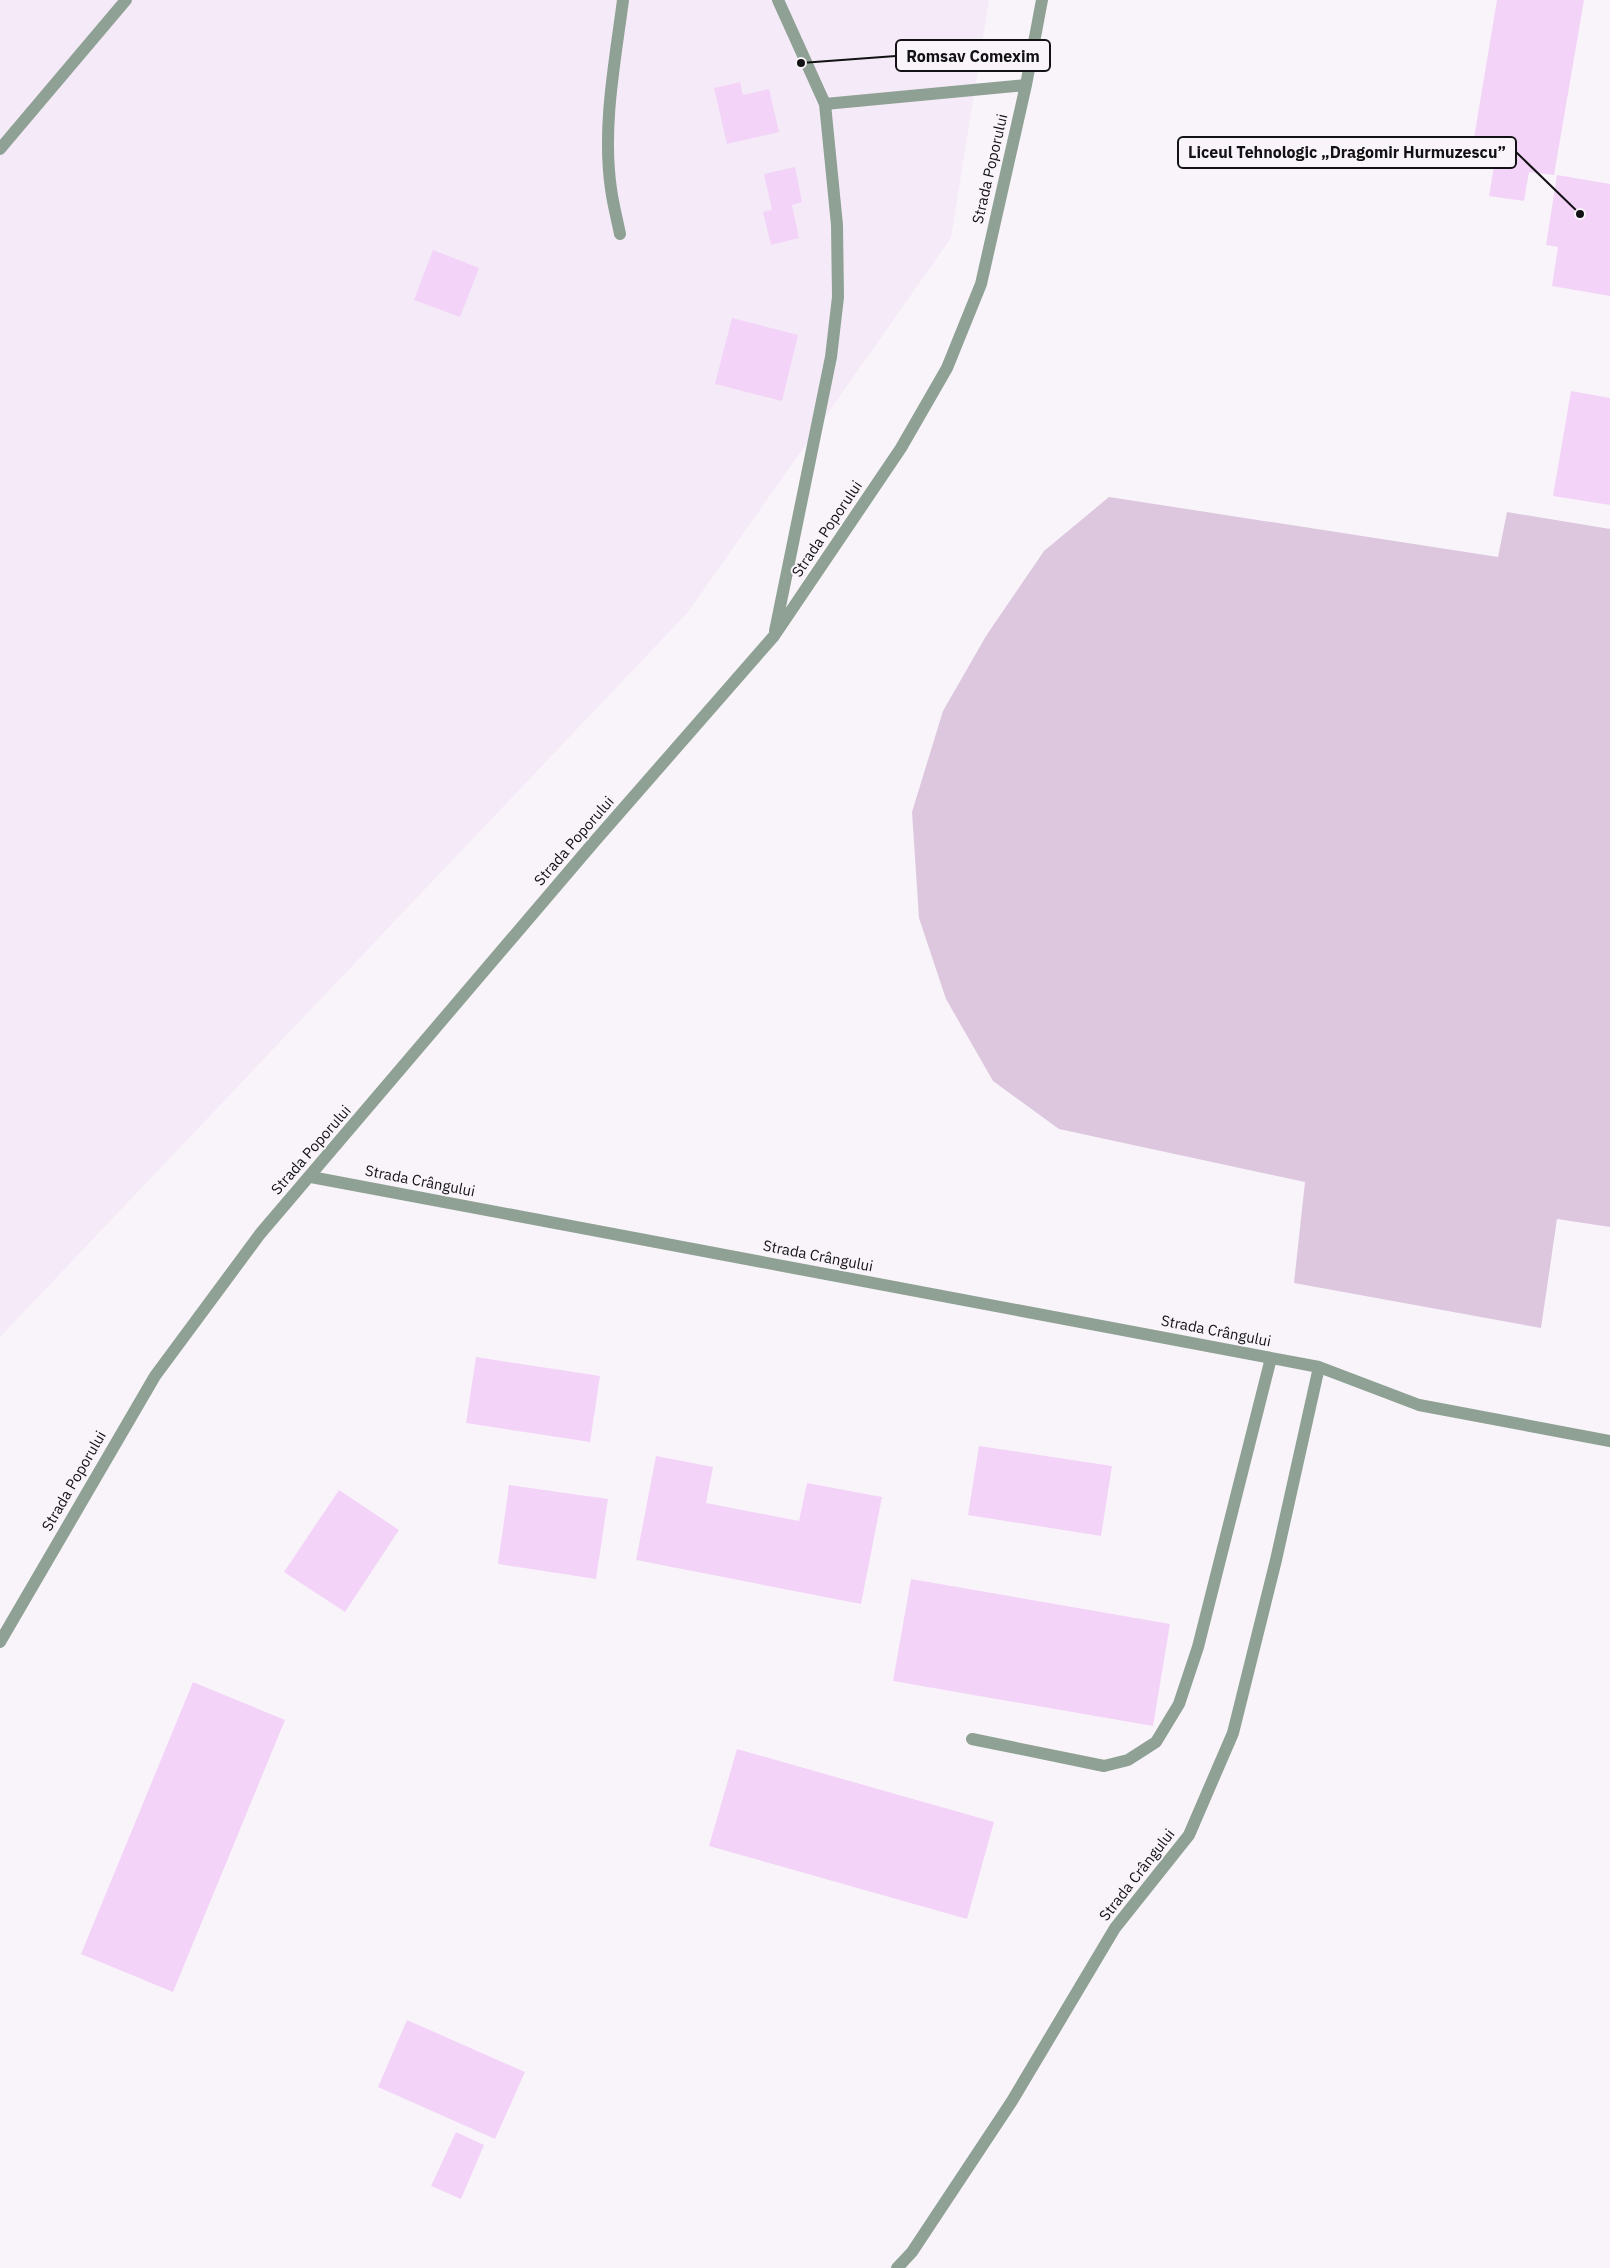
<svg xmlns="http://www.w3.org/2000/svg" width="1610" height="2268" viewBox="0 0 1610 2268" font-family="'IBM Plex Sans',sans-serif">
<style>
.built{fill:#f5eaf7}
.green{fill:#dcc7df}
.building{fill:#f3d4f8}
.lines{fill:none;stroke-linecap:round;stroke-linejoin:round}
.minor{stroke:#8fa194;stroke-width:12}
.labels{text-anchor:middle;stroke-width:4;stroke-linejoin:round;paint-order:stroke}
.street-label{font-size:15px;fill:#121113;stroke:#f9f4fa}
.leader{fill:none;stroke:#121113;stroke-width:2}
.callout-dot{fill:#121113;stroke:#f9f4fa;stroke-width:2}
.callout{fill:#f9f4fa;stroke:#121113;stroke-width:2}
.callout-label{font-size:16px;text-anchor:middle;font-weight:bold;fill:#121113}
</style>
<rect width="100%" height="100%" fill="#f9f4fa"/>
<!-- built -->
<path class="built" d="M0 0H989L951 238 688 612 0 1337Z"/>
<!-- green -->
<path class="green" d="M1109 497 1498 557 1507 512 1610 529V1227L1557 1219 1541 1328 1294 1283 1305 1182 1059 1129 993 1081 946 999 919 918 912 812 943 711 986 636 1044 551Z"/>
<!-- building -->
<path class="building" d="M1497 0H1584L1554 175 1529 172 1524 201 1489 196 1494 166 1470 162Z
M740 82 743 95 769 89 779 132 727 144 714 88Z
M795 167 802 202 792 205 799 238 771 245 763 212 772 210 764 174Z
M1557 175 1610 184V296L1552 286 1558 247 1546 245Z
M433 250 479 268 460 317 414 300Z
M732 318 798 335 782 401 715 384Z
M1571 391 1610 398V505L1553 496Z
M476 1357 600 1376 590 1442 466 1423Z
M979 1446 1112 1466 1101 1536 968 1515Z
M656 1456 713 1467 706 1503 799 1521 807 1483 882 1497 861 1604 636 1560Z
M509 1485 608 1499 596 1579 498 1564Z
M339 1490 399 1530 345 1612 284 1572Z
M911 1579 1170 1624 1153 1726 893 1681Z
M193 1682 285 1720 173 1992 81 1954Z
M737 1749 994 1822 967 1919 709 1846Z
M407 2020 525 2072 495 2139 378 2087Z
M456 2132 484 2145 461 2199 431 2186Z"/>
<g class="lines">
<!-- minor -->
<path class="minor" d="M825 104 1026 85
M0 149 126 0
M620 234C617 219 613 204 611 189 602 127 615 62 623 0
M775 631 831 357 838 297 837 225 825 104 778 0
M311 1177 1319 1367 1419 1405 1610 1441
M0 1642 155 1376 260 1234 594 842 774 636 901 448 947 368 981 284 1026 85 1042 0
M972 1739 1104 1766 1128 1760 1156 1742 1179 1704 1198 1647 1271 1358
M897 2268 912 2252 1012 2101 1115 1928 1189 1835 1233 1733 1276 1560 1319 1367"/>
</g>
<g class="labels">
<!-- street labels -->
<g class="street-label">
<text transform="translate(990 169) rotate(-77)" y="5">Strada Poporului</text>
<text transform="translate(827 529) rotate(-56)" y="5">Strada Poporului</text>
<text transform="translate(574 841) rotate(-49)" y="5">Strada Poporului</text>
<text transform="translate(311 1150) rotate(-49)" y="5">Strada Poporului</text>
<text transform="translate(420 1181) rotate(11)" y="5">Strada Crângului</text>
<text transform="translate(818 1256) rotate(11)" y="5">Strada Crângului</text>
<text transform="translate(1216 1331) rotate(11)" y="5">Strada Crângului</text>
<text transform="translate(74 1481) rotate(-60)" y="5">Strada Poporului</text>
<text transform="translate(1137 1875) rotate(-52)" y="5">Strada Crângului</text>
</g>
</g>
<!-- callouts -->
<path class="leader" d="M801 63L896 56M1580 214L1516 152"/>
<g class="callout-dot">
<circle cx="801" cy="63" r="5"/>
<circle cx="1580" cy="214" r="5"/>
</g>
<g class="callout">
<rect x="896" y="40" width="154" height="31" rx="5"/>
<rect x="1178" y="137" width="338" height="31" rx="5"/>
</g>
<g class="callout-label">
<text x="973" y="62">Romsav Comexim</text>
<text x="1347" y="158">Liceul Tehnologic „Dragomir Hurmuzescu”</text>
</g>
</svg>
